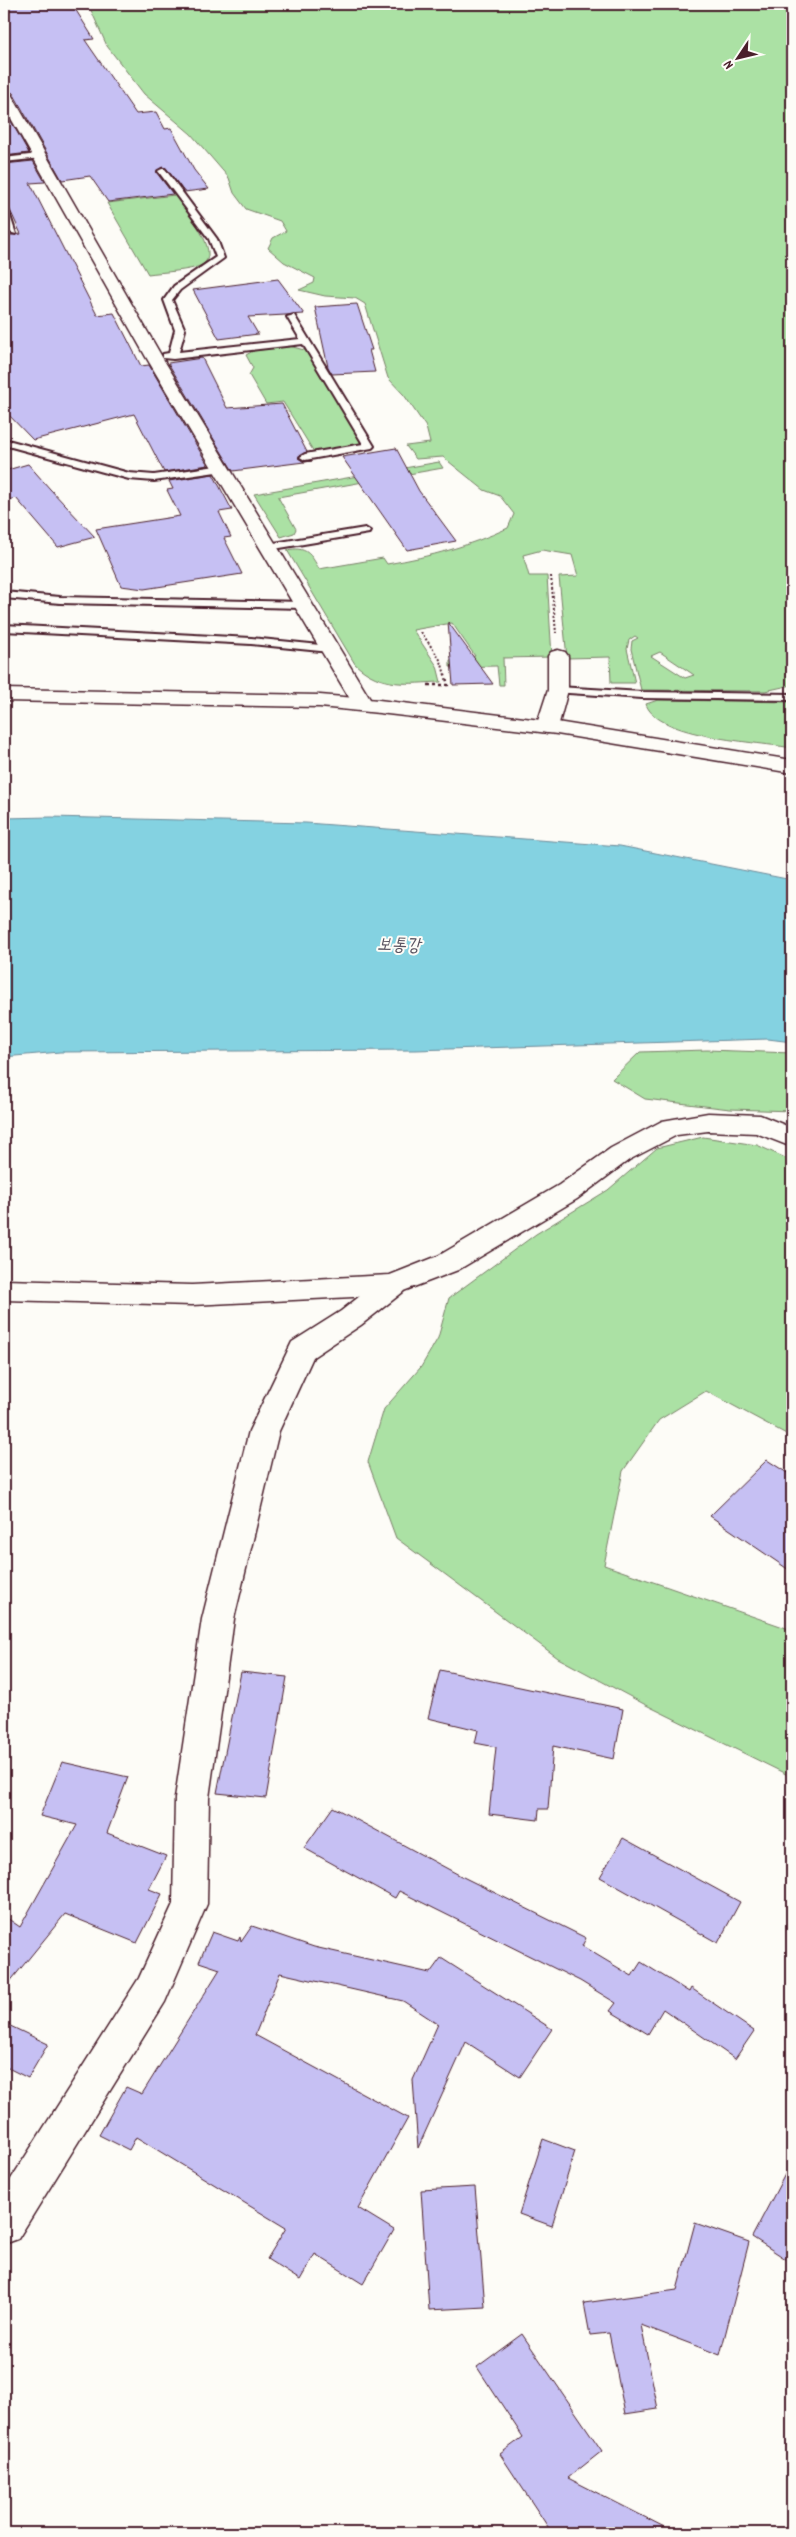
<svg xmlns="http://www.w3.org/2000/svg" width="796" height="2537" viewBox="0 0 796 2537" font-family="Dekko,'Poor Story',sans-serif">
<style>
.green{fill:#abe1a4;stroke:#7a8068;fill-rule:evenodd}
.water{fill:#84d2e1;stroke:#6d8a98}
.building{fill:#c6c0f3;stroke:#4a1f2b}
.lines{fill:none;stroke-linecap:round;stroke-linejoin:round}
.service-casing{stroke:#4a1f2b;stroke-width:4}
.minor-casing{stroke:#4a1f2b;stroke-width:3}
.tertiary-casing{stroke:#4a1f2b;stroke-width:3}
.secondary-casing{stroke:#4a1f2b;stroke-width:3}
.path-far1{stroke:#4a1f2b;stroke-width:2;stroke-dasharray:2 2;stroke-linecap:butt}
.path{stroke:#4a1f2b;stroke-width:2.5;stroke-dasharray:3 3;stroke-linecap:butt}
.service{fill:#fdfcf7;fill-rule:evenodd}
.minor{fill:#fdfcf7;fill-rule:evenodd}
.tertiary{fill:#fdfcf7;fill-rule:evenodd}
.secondary{fill:#fdfcf7;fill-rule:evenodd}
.labels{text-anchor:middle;stroke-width:4;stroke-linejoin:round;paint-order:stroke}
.water-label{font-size:18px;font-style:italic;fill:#5b5562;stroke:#fdfcf7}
</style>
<rect width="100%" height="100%" fill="#fdfcf7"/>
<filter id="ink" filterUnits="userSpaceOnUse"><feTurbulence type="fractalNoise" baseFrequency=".02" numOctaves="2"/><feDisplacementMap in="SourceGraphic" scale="10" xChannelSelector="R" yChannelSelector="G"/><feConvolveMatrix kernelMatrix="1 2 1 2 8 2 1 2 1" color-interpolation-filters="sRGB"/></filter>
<g filter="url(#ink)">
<!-- green -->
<path class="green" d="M91 4H792V685L765 691 641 690 631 649 632 641 638 638 635 636 629 640 627 649 635 683H611L610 657 567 658 559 577 578 576 572 555 542 550 523 555 529 576H547L552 657 503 658 504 685H499L497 666 450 667V661L475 656 452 623 413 630 437 666 441 682C408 683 382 689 355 664L287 550C306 546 311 554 319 569L383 558 387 564C433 556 466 547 508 528L514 514 500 496 484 490 443 457 416 459 406 446 430 443 426 427 404 395 388 378 365 304 355 298 325 296 299 290 314 283 315 278 284 262 268 248 273 238 286 231 280 221 246 209 234 193 229 178 191 134 144 94 107 46 90 8ZM660 652 694 675 685 678 651 656Z
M175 195C184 208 223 253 202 265 191 271 162 272 148 274L107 203Z
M289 346 312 352 363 443 314 452 283 402 266 404 249 375 253 368 246 355 253 351Z
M439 462 443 468 278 497 296 529 294 533 281 537 254 494Z
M658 700 792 702V748C760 742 657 738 646 704Z
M707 1050 792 1053V1111L730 1109 645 1099 612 1079 640 1052Z
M703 1137 757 1145 792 1161V1437L706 1391 659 1420 623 1471 604 1565 792 1630V1777L644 1704 558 1658 396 1538 368 1462 384 1409 421 1367 438 1338 449 1298 536 1234 608 1190 657 1148Z"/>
<!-- water -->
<path class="water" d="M51 817 306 823 620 846 792 880V1042L768 1039 416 1050 60 1052 4 1057V818Z"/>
<!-- building -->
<path class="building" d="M4 4H72L94 39 85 40 136 114 156 112 165 129 171 128 194 170 209 189 184 192 166 168 162 167 156 172 173 194 108 202 90 176 62 180 13 93 4 88Z
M4 109 29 153 4 156Z
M33 161 45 182 30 183 97 315 114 313 141 366 149 365 208 465 164 472 134 414 33 440 4 410V236L21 234 4 197V164Z
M278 279 304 314 248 317 258 334 219 339 193 290Z
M357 304 372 350H369L375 372 332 374 328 367 315 307Z
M202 358 227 408 282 404 307 452 298 458 304 462 312 461 233 471 168 363Z
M396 448 419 491 456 541 407 550 342 457Z
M28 464 50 489 95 537 58 547 16 498 4 501V471Z
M213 474 232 510 219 512 231 537 224 538 242 574 144 589 121 586 96 529 180 516 167 490 173 489 169 481Z
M448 622 493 684 453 685Z
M767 1460 792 1476V1572L710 1516Z
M440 1670 623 1709 614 1759 553 1746 548 1809H539L538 1820 489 1814 496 1747 475 1743 478 1730 428 1718Z
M241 1672 287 1677 266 1798 217 1793Z
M62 1762 128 1777 107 1833 166 1856 149 1889 162 1894 137 1943 65 1914 4 1989V1916L20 1927 77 1825 40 1816Z
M333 1807 461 1876 586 1938 582 1946 632 1976 641 1962 689 1992 691 1988 754 2031 735 2059 663 2009 648 2034 610 2011 616 2003 580 1981 399 1891 395 1898 304 1848Z
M623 1838 740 1902 718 1943 600 1877Z
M252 1926 314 1947 430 1973 441 1958 552 2029 520 2077 466 2042 418 2148 413 2080 438 2024 403 2001 280 1973 255 2035 408 2118 358 2208 394 2230 363 2284 315 2254 300 2280 267 2259 286 2228 136 2137 129 2150 99 2135 126 2087 142 2094 220 1969 199 1962 212 1932 238 1941 240 1937 241 1942Z
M4 2023 48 2044 28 2078 4 2066Z
M543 2139 575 2151 552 2226 519 2214Z
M792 2161V2263L752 2237Z
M475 2187 485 2307 429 2310 421 2190Z
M695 2223 749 2242 720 2355 641 2325 658 2409 625 2414 609 2333 590 2335 584 2303 677 2290Z
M522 2334 602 2451 568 2478 676 2533H552L500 2454 523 2437 477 2367Z"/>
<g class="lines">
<defs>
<path id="service" d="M38 154H41V158L4 162V158Z
M162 169H165L217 239 224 258 180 290 172 300 185 330 179 352 300 339 287 317 294 315 374 446 372 448 305 460 300 457 305 454 363 444 303 344 173 359 163 358V354L169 353 175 330 164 300 174 286 216 257 209 239 158 171Z
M4 208 8 210 16 234 9 232 4 220Z
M4 439 129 473 154 475 223 465 228 468 223 471 154 481 129 479 4 445Z
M365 528 370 531 369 533 268 550 263 547 268 544Z
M4 592 60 597 303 602 308 605 303 608 60 603 4 598Z
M4 625 251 638 330 646 336 649 330 652 251 644 4 631Z
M558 687 642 692 792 694V700L642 698 554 692 552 690Z"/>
<path id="minor" d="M558 650 565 652 568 656V690L558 727 554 731 547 733 540 731 536 727 548 690V656L551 652Z
M393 1275 403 1278 407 1285 403 1292 361 1325 313 1357 279 1431 234 1619 209 1798 207 1904 165 2002 18 2239 4 2244V2190L139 1978 173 1904 175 1798 202 1619 249 1431 292 1342 341 1311 383 1278Z"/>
<path id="tertiary" d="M4 90 11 94 162 357 373 704 370 708 363 710 356 708 353 704 146 357 4 106Z
M708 1113 760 1115 792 1128V1147L756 1133 708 1131 677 1135 629 1160 577 1199 458 1270 393 1295 192 1305 4 1300V1280L192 1285 390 1275 438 1256 559 1185 611 1148 662 1121Z"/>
<path id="secondary" d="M4 689 320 695 379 700 557 722 792 760V773L557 734 379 713 320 707 4 701Z"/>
</defs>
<!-- service casing -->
<use href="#service" class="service-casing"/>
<!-- minor casing -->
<use href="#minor" class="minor-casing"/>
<!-- tertiary casing -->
<use href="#tertiary" class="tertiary-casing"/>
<!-- secondary casing -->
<use href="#secondary" class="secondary-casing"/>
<!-- path-far1 -->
<path class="path-far1" d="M551 576 556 633
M421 632 441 661 445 675"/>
<!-- path -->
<path class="path" d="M428 685H448L445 674"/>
<!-- service -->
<use href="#service" class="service"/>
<!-- minor -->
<use href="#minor" class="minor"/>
<!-- tertiary -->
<use href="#tertiary" class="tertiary"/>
<!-- secondary -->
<use href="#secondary" class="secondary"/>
</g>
</g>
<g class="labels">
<!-- water labels -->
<g class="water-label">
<text transform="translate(399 944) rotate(2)" y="6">보통강</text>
</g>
</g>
<!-- margin -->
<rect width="796" height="2537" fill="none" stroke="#fdfcf7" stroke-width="20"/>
<rect x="10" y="10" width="776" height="2517" fill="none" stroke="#4a1f2b" stroke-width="2" filter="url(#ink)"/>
<!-- north arrow -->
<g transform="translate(738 58) rotate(235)" stroke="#fdfcf7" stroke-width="4" paint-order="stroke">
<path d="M0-4L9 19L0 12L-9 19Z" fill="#4a1f2b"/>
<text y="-8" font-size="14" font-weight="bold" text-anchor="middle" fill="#4a1f2b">N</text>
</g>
</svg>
